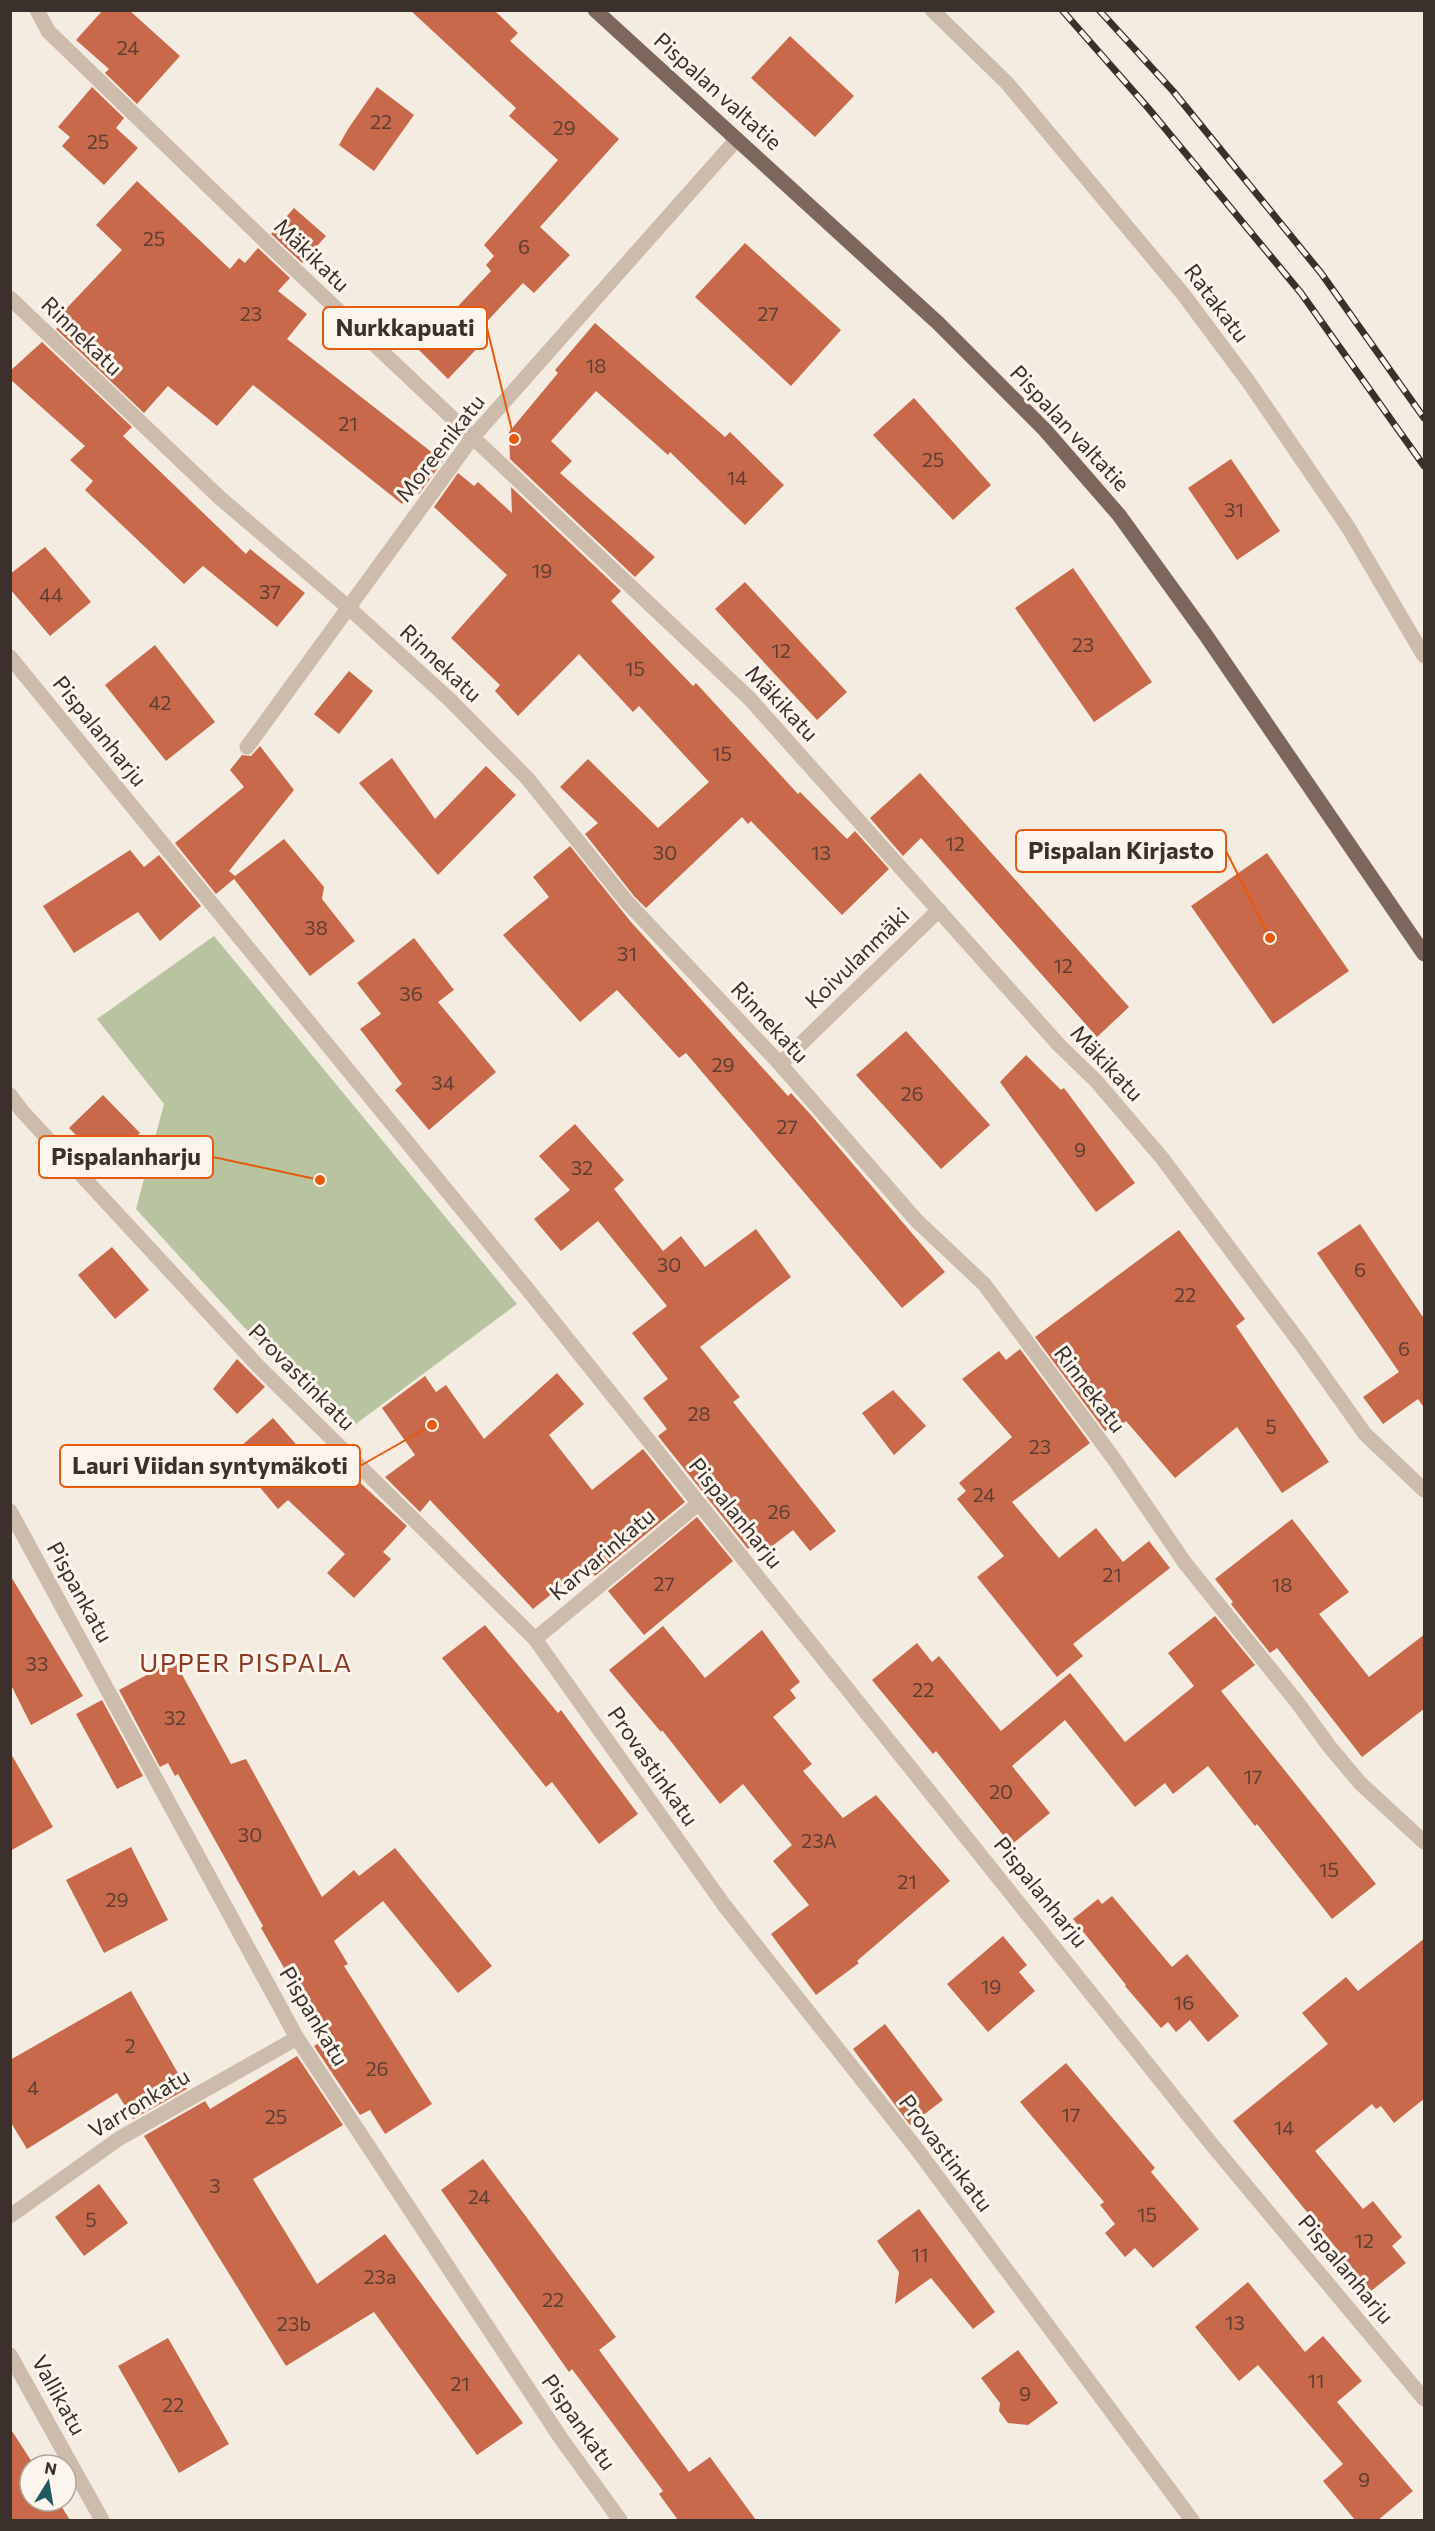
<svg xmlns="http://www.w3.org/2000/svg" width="1435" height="2531" viewBox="0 0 1435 2531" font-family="Commissioner,sans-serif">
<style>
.green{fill:#b8c4a0}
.building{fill:#c8694b}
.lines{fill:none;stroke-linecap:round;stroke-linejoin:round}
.minor{stroke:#cdbbac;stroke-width:15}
.major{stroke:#7d675c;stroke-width:15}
.rail-casing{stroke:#3b302b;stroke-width:7}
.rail{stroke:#fbf5ee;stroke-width:4.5;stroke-dasharray:14;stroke-linecap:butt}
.labels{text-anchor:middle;stroke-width:6;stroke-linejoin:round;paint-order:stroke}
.number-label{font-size:20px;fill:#5e3e33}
.street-label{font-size:22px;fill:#3b302b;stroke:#fbf5ee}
.quarter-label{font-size:26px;letter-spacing:1.5px;fill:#8c3b22;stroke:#fbf5ee}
.leader{fill:none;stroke:#e8590c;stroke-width:2}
.callout-dot{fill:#e8590c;stroke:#fbf5ee;stroke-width:2}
.callout{fill:#fbf5ee;stroke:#e8590c;stroke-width:2}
.callout-label{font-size:24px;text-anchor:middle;font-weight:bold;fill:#3b302b}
</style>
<rect width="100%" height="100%" fill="#f4ebe1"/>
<!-- green -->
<path class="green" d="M214 936 517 1304 345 1432 242 1325 136 1209 164 1104 97 1019Z"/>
<!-- building -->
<path class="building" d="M103 10H129L180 56 137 104 105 73 109 69 76 40Z
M410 10H494L518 33 510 41 619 139 540 227 570 255 534 293 523 283 477 332 485 340 448 379 418 349 491 271 486 265 494 256 484 245 558 160 509 116 516 108Z
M790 36 854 96 815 137 751 78Z
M92 87 124 118 116 128 138 148 104 185 62 146 70 137 58 127Z
M377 87 414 115 374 171 339 145 348 129Z
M137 181 230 269 239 258 245 263 258 248 290 278 278 291 307 314 287 339 443 461 419 494 414 489 402 504 253 385 217 426 168 386 144 413 56 329 69 317 63 312 122 250 96 225Z
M294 208 326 236 302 263 271 234Z
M745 243 841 330 791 386 695 297Z
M595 323 725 437 730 432 784 485 745 525 670 452 668 455 596 391 551 441 572 461 560 473 655 557 635 577 510 459 509 432 558 373 555 370Z
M42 342 132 427 123 436 246 554 250 549 305 593 277 627 203 566 184 584 85 490 93 481 70 460 85 446 10 379V371Z
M914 398 991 485 953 520 873 435Z
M1231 459 1280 531 1237 560 1188 488Z
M458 473 474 486 478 482 512 513 511 487 621 591 611 601 693 686 696 683 798 794 800 792 847 839 855 831 889 869 842 915 751 821 748 824 742 817 646 908 634 896 585 834 598 823 560 787 588 759 658 828 709 782 639 706 633 712 579 654 518 716 495 691 500 685 451 638 507 575 434 507Z
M45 547 91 602 50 636 10 589V574Z
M1073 568 1152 682 1094 722 1015 608Z
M745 582 847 692 817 720 715 609Z
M155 645 215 722 166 761 105 685Z
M349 671 373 691 339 734 314 714Z
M260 746 294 790 229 871 235 876 284 839 324 887 322 899 355 941 310 976 234 879 216 894 175 843 244 787 230 770 242 755 251 756Z
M392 758 435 819 486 766 516 795 438 875 359 783Z
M920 773 1129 1007 1097 1037 921 838 903 856 870 818Z
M570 846 631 922 788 1096 791 1093 811 1115 945 1272 902 1308 686 1053 679 1058 617 990 580 1022 503 935 549 897 533 877Z
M130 850 144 867 159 855 201 906 160 941 138 912 74 953 43 906Z
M1267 853 1349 971 1273 1024 1191 906Z
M414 938 454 990 438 1002 496 1072 429 1130 395 1090 402 1084 360 1029 381 1014 357 983Z
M906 1031 990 1125 941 1169 856 1075Z
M1026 1055 1061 1090 1064 1088 1135 1183 1096 1212 1000 1082Z
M103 1095 140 1133 106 1165 69 1128Z
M575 1124 624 1180 614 1189 663 1251 681 1236 705 1267 756 1229 791 1277 700 1347 740 1397 733 1402 836 1531 810 1551 793 1530 767 1550 759 1539 748 1549 658 1436 667 1429 643 1398 668 1379 632 1333 667 1306 598 1221 561 1251 534 1219 570 1190 539 1156Z
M1360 1224 1425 1320V1409L1418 1399 1383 1424 1363 1397 1399 1372 1317 1253Z
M1179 1230 1245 1319 1236 1326 1329 1462 1282 1493 1237 1427 1175 1478 1126 1421 1118 1427 1115 1424 1105 1431 1035 1337Z
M112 1247 149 1290 115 1319 78 1275Z
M1020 1349 1090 1443 1012 1502 1059 1558 1096 1528 1123 1562 1149 1541 1170 1568 1073 1644 1083 1656 1057 1677 977 1577 1004 1556 957 1499 966 1491 959 1483 1012 1437 962 1379 999 1351 1006 1360Z
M237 1359 265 1387 237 1414 213 1389Z
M557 1373 584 1404 549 1435 592 1490 643 1449 685 1502 595 1576 586 1566 533 1609 430 1500 420 1512 385 1477 415 1455 382 1408 425 1376 436 1392 446 1385 484 1439Z
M893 1390 926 1426 894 1455 862 1413Z
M273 1418 330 1483 344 1468 407 1526 383 1552 391 1559 354 1598 327 1573 345 1554 288 1500 278 1509 232 1454Z
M697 1517 733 1561 644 1635 608 1591Z
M1292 1519 1349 1592 1319 1614 1369 1677 1425 1634V1708L1362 1757 1277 1648 1270 1653 1231 1604 1233 1602 1215 1579Z
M10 1575 83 1696 31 1725 10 1683Z
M1215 1616 1255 1665 1221 1691 1376 1884 1332 1919 1257 1824 1255 1826 1208 1766 1173 1794 1165 1783 1135 1807 1065 1720 1012 1766 1050 1813 1011 1845 936 1751 933 1754 872 1680 917 1643 932 1662 939 1656 1001 1731 1070 1673 1125 1742 1194 1686 1168 1653Z
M485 1625 558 1713 561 1710 638 1814 599 1844 552 1782 546 1787 442 1658Z
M663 1626 705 1678 762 1630 800 1682 790 1690 796 1698 773 1717 812 1764 803 1771 843 1818 876 1795 950 1881 857 1961 859 1963 816 1995 771 1934 809 1905 773 1861 792 1845 743 1784 720 1804 662 1730 661 1732 609 1670Z
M174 1660 231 1764 246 1759 322 1897 354 1870 359 1876 395 1848 492 1966 458 1993 383 1901 334 1941 348 1964 344 1966 432 2104 385 2134 370 2110 360 2115 314 2046 325 2039 261 1928 263 1926 178 1774 175 1776 168 1763 160 1767 119 1690Z
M102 1700 143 1776 117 1789 76 1714Z
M10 1752 53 1827 10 1851Z
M131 1847 168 1920 104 1953 66 1880Z
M1112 1896 1172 1967 1187 1954 1239 2016 1208 2042 1190 2020 1176 2032 1168 2022 1161 2028 1125 1986 1126 1985 1073 1919 1098 1899 1102 1904Z
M1003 1936 1027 1965 1019 1972 1035 1991 988 2032 947 1984Z
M1425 1938V2098L1394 2123 1381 2106 1376 2109 1372 2104 1315 2151 1363 2209 1373 2201 1402 2237 1392 2246 1406 2263 1371 2291 1233 2121 1328 2044 1302 2013 1346 1977 1358 1991Z
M131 1991 187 2089 133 2119 117 2093 27 2149 10 2121V2060Z
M885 2024 943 2100 910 2125 853 2049Z
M297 2056 343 2125 253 2179 317 2284 385 2234 523 2423 477 2455 374 2312 286 2366 144 2136 205 2101 210 2109Z
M1066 2063 1155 2168 1151 2172 1199 2229 1153 2268 1135 2248 1125 2257 1105 2233 1115 2224 1100 2205 1104 2202 1020 2102Z
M483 2159 616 2337 599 2350 689 2472 710 2457 756 2520H678L659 2494 663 2491 572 2369 569 2372 441 2190Z
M99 2184 128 2223 84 2256 55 2217Z
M919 2209 995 2312 973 2329 931 2278 895 2304 899 2272 877 2241Z
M1248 2282 1305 2352 1323 2336 1362 2381 1337 2402 1413 2491 1378 2520H1355L1323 2481 1343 2464 1258 2365 1239 2381 1195 2327Z
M168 2338 229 2444 179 2473 118 2366Z
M1018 2350 1058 2403 1028 2425 1008 2423 999 2411 1000 2403 981 2378Z
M10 2428 34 2465H30V2501H58L70 2520H10Z"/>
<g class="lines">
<!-- minor -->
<path class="minor" d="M37 10 48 31 269 245 749 698 1058 1044 1097 1082 1162 1158 1301 1344 1365 1434 1424 1490
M932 10 1007 83 1183 294 1248 381 1348 527 1424 656
M10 298 220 498 349 608 449 699 527 778 627 902 780 1064 916 1220 984 1284 1114 1459 1185 1563 1297 1702 1329 1746 1360 1783 1424 1842
M10 657 533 1296 1213 2146 1424 2399
M247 747 472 438 737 139
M780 1064 939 910
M10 1095 22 1111 258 1366 535 1639 724 1905 916 2148 1192 2520
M10 1511 297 2038 560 2437 620 2520
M535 1639 698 1504
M10 2216 120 2138 297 2038
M10 2355 102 2520"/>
<!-- major -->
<path class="major" d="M595 10 938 323 1045 430 1119 515 1205 634 1424 954"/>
<defs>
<path id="rail" d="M1062 10 1149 109 1301 293 1424 466
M1099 10 1173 91 1321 273 1424 418"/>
</defs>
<!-- rail casing -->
<use href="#rail" class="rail-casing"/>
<!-- rail -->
<use href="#rail" class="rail"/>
</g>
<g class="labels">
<!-- number labels -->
<g class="number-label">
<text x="128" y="55">24</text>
<text x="381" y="129">22</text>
<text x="564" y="135">29</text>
<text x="98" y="149">25</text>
<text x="154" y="246">25</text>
<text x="524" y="254">6</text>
<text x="251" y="321">23</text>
<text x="768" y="321">27</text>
<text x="596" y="373">18</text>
<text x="348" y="431">21</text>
<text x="933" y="467">25</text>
<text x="737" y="485">14</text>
<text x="1234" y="517">31</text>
<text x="542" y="578">19</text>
<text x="270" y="599">37</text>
<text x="51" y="602">44</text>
<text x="1083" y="652">23</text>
<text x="781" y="658">12</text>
<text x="635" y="676">15</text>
<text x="160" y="710">42</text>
<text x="722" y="761">15</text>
<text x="955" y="851">12</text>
<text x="665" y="860">30</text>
<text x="821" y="860">13</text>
<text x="316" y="935">38</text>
<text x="627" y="961">31</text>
<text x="1063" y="973">12</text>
<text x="411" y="1001">36</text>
<text x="723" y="1072">29</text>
<text x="443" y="1090">34</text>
<text x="912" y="1101">26</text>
<text x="787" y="1134">27</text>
<text x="1080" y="1157">9</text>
<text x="582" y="1175">32</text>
<text x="669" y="1272">30</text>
<text x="1360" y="1277">6</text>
<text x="1185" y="1302">22</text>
<text x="1404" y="1356">6</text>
<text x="699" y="1421">28</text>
<text x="1271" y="1434">5</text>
<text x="1040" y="1454">23</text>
<text x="984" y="1502">24</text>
<text x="779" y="1519">26</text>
<text x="1112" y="1582">21</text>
<text x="664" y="1591">27</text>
<text x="1282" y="1592">18</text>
<text x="37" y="1671">33</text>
<text x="923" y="1697">22</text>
<text x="175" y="1725">32</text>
<text x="1253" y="1784">17</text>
<text x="1001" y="1799">20</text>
<text x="250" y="1842">30</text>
<text x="819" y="1848">23A</text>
<text x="1329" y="1877">15</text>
<text x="907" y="1889">21</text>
<text x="117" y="1907">29</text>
<text x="991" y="1994">19</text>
<text x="1184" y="2010">16</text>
<text x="130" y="2053">2</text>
<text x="377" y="2076">26</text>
<text x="33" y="2095">4</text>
<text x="1071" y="2122">17</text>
<text x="276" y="2124">25</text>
<text x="1284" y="2135">14</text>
<text x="215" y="2193">3</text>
<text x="479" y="2204">24</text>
<text x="1147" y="2222">15</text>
<text x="91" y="2227">5</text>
<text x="1364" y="2248">12</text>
<text x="920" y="2262">11</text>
<text x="380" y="2284">23a</text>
<text x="553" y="2307">22</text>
<text x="1235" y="2330">13</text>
<text x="294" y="2331">23b</text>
<text x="1316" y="2388">11</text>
<text x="460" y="2391">21</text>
<text x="1025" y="2401">9</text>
<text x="173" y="2412">22</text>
<text x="1364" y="2487">9</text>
</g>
<!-- street labels -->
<g class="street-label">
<text transform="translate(718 91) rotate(42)" y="8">Pispalan valtatie</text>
<text transform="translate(312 255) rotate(44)" y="8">Mäkikatu</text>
<text transform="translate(1217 303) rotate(53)" y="8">Ratakatu</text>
<text transform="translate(82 336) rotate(44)" y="8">Rinnekatu</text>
<text transform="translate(1070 428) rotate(47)" y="8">Pispalan valtatie</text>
<text transform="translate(440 448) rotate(-52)" y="8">Moreenikatu</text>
<text transform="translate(441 663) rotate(43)" y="8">Rinnekatu</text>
<text transform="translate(782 703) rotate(47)" y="8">Mäkikatu</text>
<text transform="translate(100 731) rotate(51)" y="8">Pispalanharju</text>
<text transform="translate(857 958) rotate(-44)" y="8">Koivulanmäki</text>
<text transform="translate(770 1022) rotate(47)" y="8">Rinnekatu</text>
<text transform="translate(1107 1063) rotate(47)" y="8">Mäkikatu</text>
<text transform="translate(302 1377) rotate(45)" y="8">Provastinkatu</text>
<text transform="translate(1090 1389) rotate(53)" y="8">Rinnekatu</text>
<text transform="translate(736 1513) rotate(51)" y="8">Pispalanharju</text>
<text transform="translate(602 1554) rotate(-40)" y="8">Karvarinkatu</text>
<text transform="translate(80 1592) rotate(61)" y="8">Pispankatu</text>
<text transform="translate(653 1766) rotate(55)" y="8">Provastinkatu</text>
<text transform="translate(1041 1892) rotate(51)" y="8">Pispalanharju</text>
<text transform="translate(314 2016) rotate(59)" y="8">Pispankatu</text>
<text transform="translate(139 2103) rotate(-31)" y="8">Varronkatu</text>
<text transform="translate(946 2153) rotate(53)" y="8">Provastinkatu</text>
<text transform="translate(1346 2269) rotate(50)" y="8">Pispalanharju</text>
<text transform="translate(59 2395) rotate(61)" y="8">Vallikatu</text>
<text transform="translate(579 2422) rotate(55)" y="8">Pispankatu</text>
</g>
<!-- quarter labels -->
<g class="quarter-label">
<text x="246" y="1672">UPPER PISPALA</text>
</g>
</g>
<!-- callouts -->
<path class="leader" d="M514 439L487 328M1270 938L1226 851M320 1180L213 1157M432 1425L360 1466"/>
<g class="callout-dot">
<circle cx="514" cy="439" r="6"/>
<circle cx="1270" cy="938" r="6"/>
<circle cx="320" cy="1180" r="6"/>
<circle cx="432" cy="1425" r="6"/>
</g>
<g class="callout">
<rect x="323" y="307" width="164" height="42" rx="6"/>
<rect x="1016" y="830" width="210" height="42" rx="6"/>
<rect x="39" y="1136" width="174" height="42" rx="6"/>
<rect x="60" y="1445" width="300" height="42" rx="6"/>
</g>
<g class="callout-label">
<text x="405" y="336">Nurkkapuati</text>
<text x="1121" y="859">Pispalan Kirjasto</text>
<text x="126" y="1165">Pispalanharju</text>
<text x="210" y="1474">Lauri Viidan syntymäkoti</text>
</g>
<!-- border -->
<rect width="1435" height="2531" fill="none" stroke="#3b302b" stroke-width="24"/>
<!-- north arrow -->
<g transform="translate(48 2483) rotate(11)"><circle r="28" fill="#fbf5ee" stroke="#aea6a0" stroke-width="1.5"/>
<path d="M0-4.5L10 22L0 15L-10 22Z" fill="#1f5a5e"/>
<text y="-9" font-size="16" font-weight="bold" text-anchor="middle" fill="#3b302b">N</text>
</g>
</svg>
